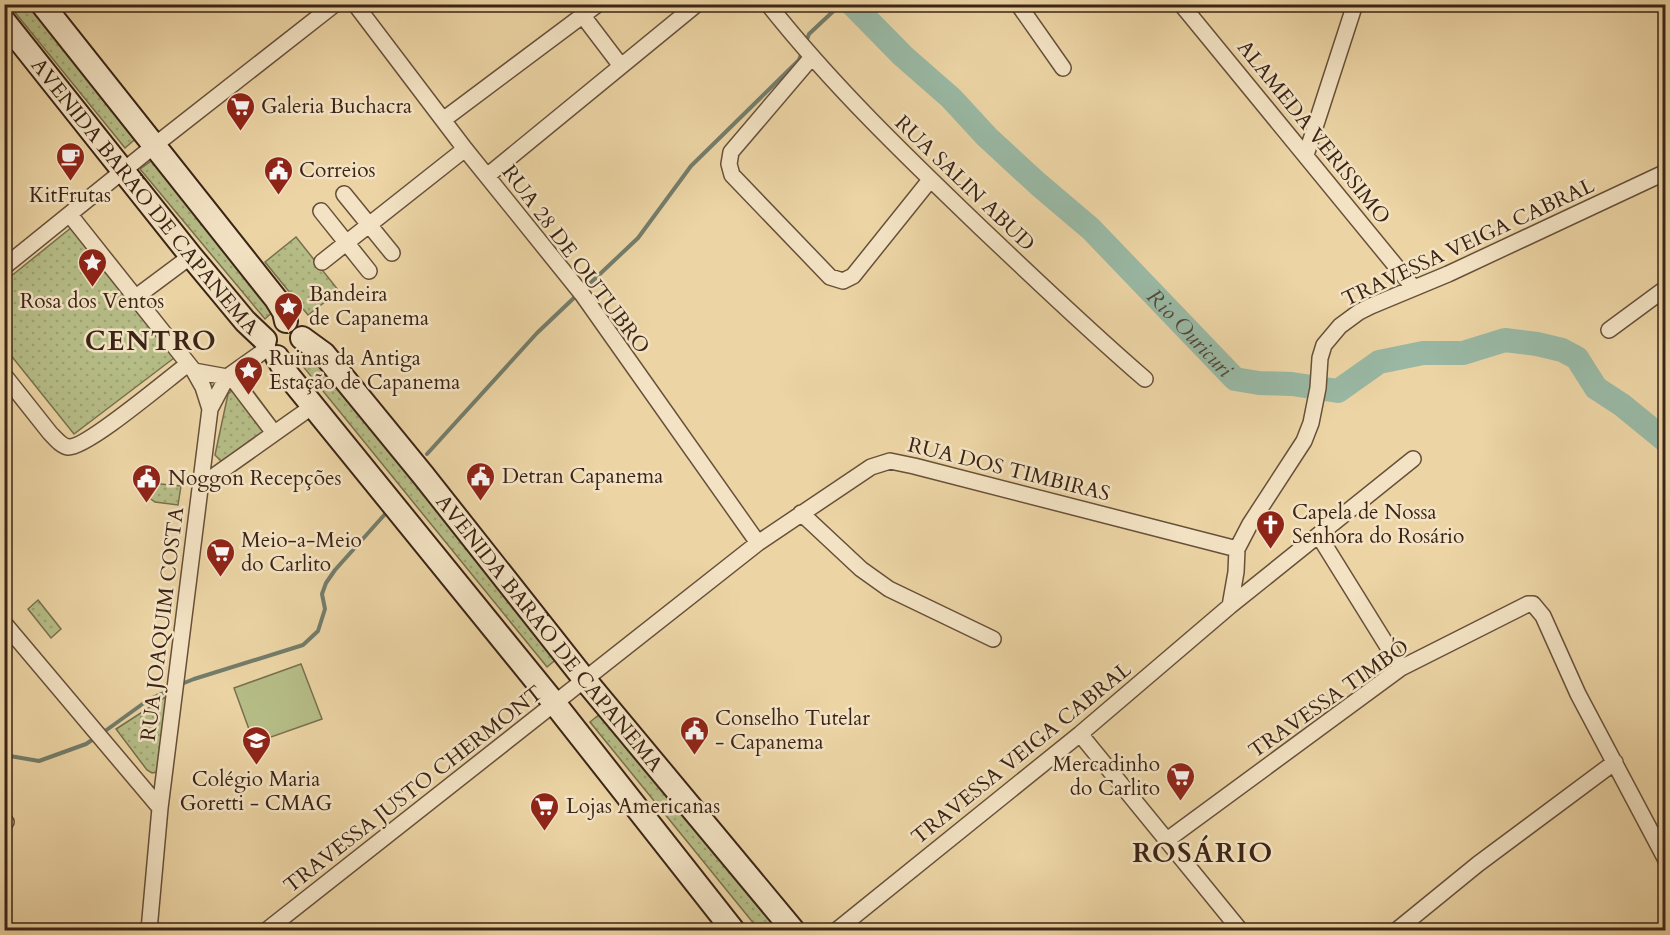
<svg xmlns="http://www.w3.org/2000/svg" width="1670" height="935" viewBox="0 0 1670 935" font-family="Cardo,serif">
<style>
.park{fill:url(#park-dots);stroke:#78704e;stroke-width:1.5}
.pitch{fill:#b6bd87;stroke:#78704e;stroke-width:1.5}
.lines{fill:none;stroke-linecap:round;stroke-linejoin:round}
.stream{stroke:#737d6b;stroke-width:4}
.river{stroke:#99b8a4;stroke-width:24}
.street-casing{stroke:#67503a;stroke-width:18}
.secondary-casing{stroke:#3b2416;stroke-width:26}
.street{stroke:#f3e3c4;stroke-width:15}
.secondary{stroke:#f3e3c4;stroke-width:22}
.labels{text-anchor:middle;stroke-width:5;stroke-linejoin:round;paint-order:stroke}
.poi-label{font-size:21px;fill:#3b2416;stroke:#f3e3c4;text-anchor:start}
.street-label{font-size:21px;fill:#3b2416;stroke:#f3e3c4}
.water-label{font-size:22px;font-style:italic;fill:#52493a;stroke:#f3e3c4}
.district-label{font-size:27px;font-weight:bold;letter-spacing:1.5px;fill:#3b2416;stroke:#f3e3c4}
</style>
<defs>
<pattern id="park-dots" width="8" height="8" patternUnits="userSpaceOnUse" patternTransform="scale(1.5)"><rect width="8" height="8" fill="#b6bd87"/><path d="M2 2h.1M6 6h.1" fill="none" stroke="#9da274" stroke-width="1.8" stroke-linecap="round"/></pattern>
</defs>
<rect width="100%" height="100%" fill="#ecd4a4"/>
<filter id="stains"><feTurbulence type="fractalNoise" baseFrequency=".00333" numOctaves="4"/><feColorMatrix values="0 0 0 0 .2 0 0 0 0 .09 0 0 0 0 .02 0 0 0 .5 -.17"/></filter>
<radialGradient id="worn" r=".72"><stop offset=".6" stop-color="#630" stop-opacity="0"/><stop offset="1" stop-color="#630" stop-opacity=".3"/></radialGradient>
<!-- park -->
<path class="park" d="M9 5H33L140 135 125 148Z
M157 157 279 306 265 319 140 169Z
M72 227 178 355 74 434 5 348V281Z
M296 237 339 291 308 315 265 262Z
M313 347 564 653 547 667 297 359Z
M245 380 276 422 222 462 215 455 228 394Z
M150 483 181 486 178 505 155 502 148 497Z
M38 600 61 629 51 638 28 609Z
M167 696 157 772 152 773 147 770 116 729Z
M607 708 785 930H759L590 722Z"/>
<!-- pitch -->
<path class="pitch" d="M301 664 322 719 254 743 234 688Z"/>
<g class="lines">
<!-- stream -->
<path class="stream" d="M806 42 809 34 841 4
M583 290 638 238 691 166 799 60 802 52
M427 454 537 333 577 295
M179 685 194 679 303 645 318 631 325 609 322 594 326 583 335 570 386 513
M101 734 148 700 170 690
M4 755 39 761 86 744 95 738"/>
<!-- river -->
<path class="river" id="s1" d="M852 4 903 56 951 98 987 137 1038 184 1091 229 1235 379 1259 383 1292 384 1338 391 1379 362 1423 353H1463L1505 340 1537 344 1562 350 1577 358 1596 388 1622 405 1666 441"/>
<defs>
<path id="street" d="M355 4 465 149 582 294 758 543
M768 4C832 85 907 157 981 228 1035 279 1088 330 1145 379
M1018 4 1063 68
M1181 4 1413 287
M583 16 621 66
M812 57 731 152 729 164 732 175 830 277 843 281 853 276 930 180
M443 120 598 4
M1306 155 1355 4
M487 176 697 4
M344 194 392 253
M321 211 369 271
M70 215 194 371 203 387 210 409
M322 262 465 149
M4 267 155 145 335 4
M136 297 191 256
M1609 330 1666 288
M194 371 227 377
M4 375 50 433C55 438 61 446 68 447 86 449 169 378 188 364
M230 375 274 433
M200 486 313 406
M801 513 861 569 889 589 993 639
M1319 536 1401 668
M1230 606 1236 572 1237 549 1250 524 1304 441 1311 423 1318 388 1320 358 1324 345 1340 326 1359 312 1371 306 1448 274 1666 172
M4 623 160 808
M1080 734 1240 930
M4 822H6
M1167 840 1401 668 1528 604H1533L1543 616 1578 694 1666 860
M149 930 160 808 210 409 227 377 268 348
M267 930 758 543 871 467 890 461 914 466 1237 549
M837 930 1080 734 1230 606 1413 459
M1397 930 1478 864 1615 762"/>
<g id="secondary">
<path d="M42 4 276 299 284 312 286 321"/>
<path id="s2" d="M4 21 191 256 245 321 265 340"/>
<path id="s3" d="M302 338 324 354 423 475 585 680 793 930"/>
<path d="M277 357 287 374 555 704 733 930"/>
</g>
</defs>
<!-- street casing -->
<use href="#street" class="street-casing"/>
<!-- secondary casing -->
<use href="#secondary" class="secondary-casing"/>
<!-- street -->
<use href="#street" class="street"/>
<!-- secondary -->
<use href="#secondary" class="secondary"/>
</g>
<!-- icons -->
<defs>
<symbol id="supermarket-pin" viewBox="-11 -11 22 30"><path d="M0 17L-7.5 6A9.5 9.5 0 1 1 7.5 6Z" fill="#8f2418" stroke="#f3e3c4"/><path d="M-6-5.5h2.5l.6 2H6L4.5 2H-2.5L-4.4-4H-6ZM-1.5 3.2a1.3 1.3 0 1 0 .1 0ZM3 3.2a1.3 1.3 0 1 0 .1 0Z" fill="#fff"/></symbol>
<symbol id="cafe-pin" viewBox="-11 -11 22 30"><path d="M0 17L-7.5 6A9.5 9.5 0 1 1 7.5 6Z" fill="#8f2418" stroke="#f3e3c4"/><path d="M-5.5-4.5H6V0H3Q3 3.5 0 3.5H-2.5Q-5.5 3.5-5.5 0ZM3-3.2v2h1.7v-2ZM-6 4.5H4V6H-6Z" fill="#fff"/></symbol>
<symbol id="civic-pin" viewBox="-11 -11 22 30"><path d="M0 17L-7.5 6A9.5 9.5 0 1 1 7.5 6Z" fill="#8f2418" stroke="#f3e3c4"/><path d="M-.6-6.5H3V-4.5H.6V-3L4-1V1h2V6H-6V1h2V-1L-.6-3ZM-1.2 2.5V6h2.4V2.5Z" fill="#fff"/></symbol>
<symbol id="sight-pin" viewBox="-11 -11 22 30"><path d="M0 17L-7.5 6A9.5 9.5 0 1 1 7.5 6Z" fill="#8f2418" stroke="#f3e3c4"/><path d="M0-6L1.8-2.2L6-1.7L2.9 1.2L3.7 5.4L0 3.3L-3.7 5.4L-2.9 1.2L-6-1.7L-1.8-2.2Z" fill="#fff"/></symbol>
<symbol id="church-pin" viewBox="-11 -11 22 30"><path d="M0 17L-7.5 6A9.5 9.5 0 1 1 7.5 6Z" fill="#8f2418" stroke="#f3e3c4"/><path d="M-1.2-6h2.4v3.5h3.3v2.4h-3.3V6h-2.4V-.1h-3.3v-2.4h3.3Z" fill="#fff"/></symbol>
<symbol id="school-pin" viewBox="-11 -11 22 30"><path d="M0 17L-7.5 6A9.5 9.5 0 1 1 7.5 6Z" fill="#8f2418" stroke="#f3e3c4"/><path d="M0-5L7-2L0 1L-7-2ZM-4 1L0 2.5L4 1V4Q0 6-4 4Z" fill="#fff"/></symbol>
</defs>
<g fill-rule="evenodd">
<use href="#supermarket-pin" x="224" y="90" width="33" height="45"/>
<use href="#cafe-pin" x="54" y="140" width="33" height="45"/>
<use href="#civic-pin" x="262" y="154" width="33" height="45"/>
<use href="#sight-pin" x="76" y="246" width="33" height="45"/>
<use href="#sight-pin" x="272" y="290" width="33" height="45"/>
<use href="#sight-pin" x="232" y="354" width="33" height="45"/>
<use href="#civic-pin" x="464" y="460" width="33" height="45"/>
<use href="#civic-pin" x="130" y="462" width="33" height="45"/>
<use href="#church-pin" x="1254" y="508" width="33" height="45"/>
<use href="#supermarket-pin" x="204" y="536" width="33" height="45"/>
<use href="#civic-pin" x="678" y="714" width="33" height="45"/>
<use href="#school-pin" x="240" y="724" width="33" height="45"/>
<use href="#supermarket-pin" x="1164" y="760" width="33" height="45"/>
<use href="#supermarket-pin" x="528" y="790" width="33" height="45"/>
</g>
<g class="labels">
<!-- poi labels -->
<g class="poi-label">
<text x="261" y="113">Galeria Buchacra</text>
<text x="299" y="177">Correios</text>
<text x="70" y="202" text-anchor="middle">KitFrutas</text>
<text x="309" y="301">Bandeira<tspan x="309" dy="24">de Capanema</tspan></text>
<text x="92" y="308" text-anchor="middle">Rosa dos Ventos</text>
<text x="269" y="365">Ruinas da Antiga<tspan x="269" dy="24">Estação de Capanema</tspan></text>
<text x="502" y="483">Detran Capanema</text>
<text x="168" y="485">Noggon Recepções</text>
<text x="1292" y="519">Capela de Nossa<tspan x="1292" dy="24">Senhora do Rosário</tspan></text>
<text x="241" y="547">Meio-a-Meio<tspan x="241" dy="24">do Carlito</tspan></text>
<text x="715" y="725">Conselho Tutelar<tspan x="715" dy="24">- Capanema</tspan></text>
<text x="1160" y="771" text-anchor="end">Mercadinho<tspan x="1160" dy="24">do Carlito</tspan></text>
<text x="256" y="786" text-anchor="middle">Colégio Maria<tspan x="256" dy="24">Goretti - CMAG</tspan></text>
<text x="566" y="813">Lojas Americanas</text>
</g>
<!-- street labels -->
<g class="street-label">
<text transform="translate(1314 132) rotate(51)" y="7">ALAMEDA VERISSIMO</text>
<text transform="translate(965 183) rotate(44)" y="7">RUA SALIN ABUD</text>
<text dy="7" stroke="none"><textPath href="#s2" startOffset="225">AVENIDA BARÃO DE CAPANEMA</textPath></text>
<text transform="translate(1468 242) rotate(-25)" y="7">TRAVESSA VEIGA CABRAL</text>
<text transform="translate(576 259) rotate(53)" y="7">RUA 28 DE OUTUBRO</text>
<text transform="translate(1009 469) rotate(14)" y="7">RUA DOS TIMBIRAS</text>
<text transform="translate(162 624) rotate(-83)" y="7">RUA JOAQUIM COSTA</text>
<text dy="7" stroke="none"><textPath href="#s3" startOffset="386">AVENIDA BARÃO DE CAPANEMA</textPath></text>
<text transform="translate(1328 699) rotate(-35)" y="7">TRAVESSA TIMBÓ</text>
<text transform="translate(1021 753) rotate(-39)" y="7">TRAVESSA VEIGA CABRAL</text>
<text transform="translate(413 789) rotate(-38)" y="7">TRAVESSA JUSTO CHERMONT</text>
</g>
<!-- water labels -->
<g class="water-label">
<text dy="8" stroke="none"><textPath href="#s1" startOffset="472">Rio Ouricuri</textPath></text>
</g>
<!-- district labels -->
<g class="district-label">
<text x="151" y="350">CENTRO</text>
<text x="1203" y="862">ROSÁRIO</text>
</g>
</g>
<!-- margin -->
<rect width="1670" height="935" fill="none" stroke="#ecd4a4" stroke-width="24"/>
<rect x="6" y="6" width="1658" height="923" fill="none" stroke="#3b2416" stroke-width="3"/>
<rect x="12" y="12" width="1646" height="911" fill="none" stroke="#3b2416" stroke-width="1.5"/>
<rect width="100%" height="100%" filter="url(#stains)"/>
<rect width="100%" height="100%" fill="url(#worn)"/>
</svg>
